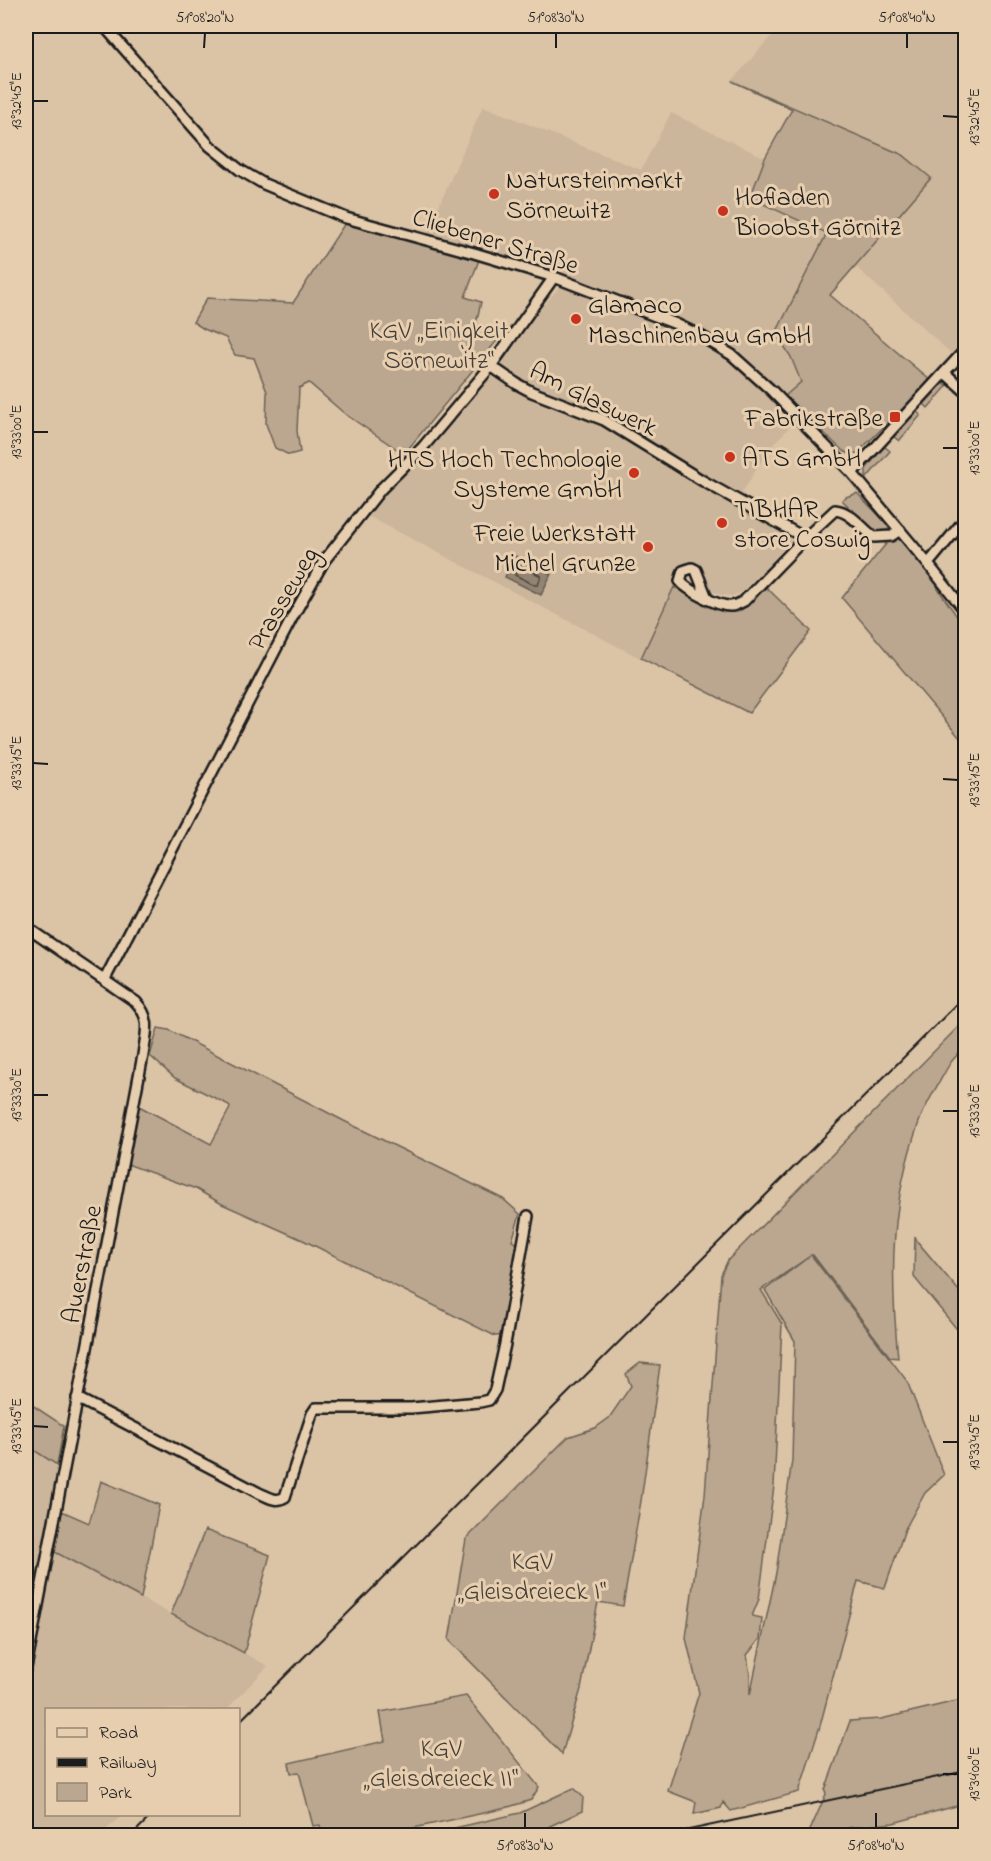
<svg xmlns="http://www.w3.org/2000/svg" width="991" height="1861" viewBox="0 0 991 1861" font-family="'Indie Flower',sans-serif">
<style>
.built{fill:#cbb59b}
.green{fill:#bba78f;stroke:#6c6256;stroke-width:1.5;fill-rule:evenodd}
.water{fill:#928372;stroke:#635a50;stroke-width:1.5}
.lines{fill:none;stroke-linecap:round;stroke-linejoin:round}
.shore{stroke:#4b453e;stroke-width:1.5}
.minor-casing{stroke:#1c1c1c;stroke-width:14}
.minor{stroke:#e7ceaf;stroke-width:9}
.rail{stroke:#1c1c1c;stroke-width:2}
.ticks{fill:none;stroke:#1c1c1c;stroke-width:2}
.poi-dot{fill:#c8321e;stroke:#e7ceaf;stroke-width:2}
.labels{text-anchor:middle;stroke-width:6;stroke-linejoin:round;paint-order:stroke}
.poi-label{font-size:26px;fill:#1c1c1c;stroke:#e7ceaf;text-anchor:start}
.street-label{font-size:26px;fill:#1c1c1c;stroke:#e7ceaf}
.park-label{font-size:26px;fill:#443f39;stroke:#e7ceaf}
.neatline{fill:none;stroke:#1c1c1c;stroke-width:2}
.ticks-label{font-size:15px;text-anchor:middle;fill:#1c1c1c}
</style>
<rect width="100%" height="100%" fill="#dbc3a6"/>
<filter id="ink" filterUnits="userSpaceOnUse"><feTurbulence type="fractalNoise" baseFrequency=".0167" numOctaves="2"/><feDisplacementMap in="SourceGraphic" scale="12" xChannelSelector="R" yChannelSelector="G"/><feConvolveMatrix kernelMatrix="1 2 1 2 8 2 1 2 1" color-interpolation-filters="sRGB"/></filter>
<g filter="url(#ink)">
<!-- built -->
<path class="built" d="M780 26H965L966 340 953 355 855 266 931 178 903 155 732 81Z
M483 106 641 170 671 113 765 158 750 198 827 233 776 333 791 357 801 382 777 404 794 422 768 450 742 493 758 516 784 530 790 535 791 541 742 592 732 596 722 595 709 590 700 566 693 563H686L679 568 674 586 640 658 366 515 567 278 426 235Z
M26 1445 59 1467 45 1547 268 1666 227 1709 46 1710V1814L122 1815 100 1835H26Z"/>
<!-- green -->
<path class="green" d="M732 81 903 155 931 178 830 295 931 381 857 453 849 454 843 451 785 396 801 382 791 357 776 333 827 233 750 198 765 158 792 109Z
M345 223 479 260 465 297 481 302 476 324 504 332 404 454 345 414 309 383 299 388 297 431 300 452 289 455 275 448 266 424 267 392 254 358 235 355 226 338 204 329 193 322 207 298 293 303Z
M944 384 948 385 928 408 923 403 935 389Z
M915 411 921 415 899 441 893 436Z
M884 446 890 451 866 479V469Z
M857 493 893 530 889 533H871L846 508 848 506 842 500 846 497Z
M900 537 937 584 938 589 965 628V744L842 598 890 539Z
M674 587 726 612H738L766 587 811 631 749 713 641 658Z
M965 1020C966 1027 967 1037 965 1043 963 1051 953 1058 949 1065 939 1083 926 1103 919 1122 890 1204 890 1273 898 1358L890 1357 813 1255H811L907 1381 944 1475 925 1493 905 1529 885 1588 858 1581 820 1726 799 1792 731 1811 723 1802 721 1808 694 1814 696 1802 668 1791 699 1693 686 1638 705 1495 721 1275 728 1260ZM810 1256 765 1290 795 1341 792 1460 776 1573 750 1695V1676L747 1655 760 1639 762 1618 752 1616 759 1599 774 1486 782 1324 761 1290Z
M158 1028 169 1030 344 1121 503 1199 520 1214 512 1241 523 1246 508 1335 495 1336 305 1241 222 1204 196 1189 127 1164 137 1105 211 1144 230 1108 229 1105 175 1078 150 1056Z
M915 1236 917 1241 965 1298V1339L914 1277Z
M640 1363 660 1365 641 1501 623 1606 598 1602 581 1689 562 1754 449 1640 466 1539 568 1437 595 1428 609 1418 631 1386 626 1374Z
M26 1401 64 1426 57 1465 26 1445Z
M101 1481 159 1505 141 1598 55 1552 62 1511 89 1523Z
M205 1530 270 1555 244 1653 171 1614Z
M466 1696 539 1787 531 1800 502 1809 381 1835H322L320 1825 313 1826 299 1772 291 1773 289 1763 385 1741 380 1712Z
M965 1699V1802L960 1805 893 1823 848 1828 850 1835H808L826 1794 825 1790 850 1721 881 1719Z
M574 1788 583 1797 582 1811 550 1826 536 1835H424L520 1813Z"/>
<!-- water -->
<path class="water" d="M515 556 551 574 541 595 505 577Z"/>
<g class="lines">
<!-- shore -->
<path class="shore" d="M520 565 541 576 538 585H535L515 575 517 567Z"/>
<defs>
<path id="minor" d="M104 26 210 146 240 170 264 184 346 218 474 253 554 277 676 324 699 335 732 355 772 391 852 473 928 564 966 612
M491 366 517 384 532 392 604 420 703 481 805 538 744 601C740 603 736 606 731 606 719 607 687 590 680 581L683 571 692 568 696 570 707 598
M945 373 966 392
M852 473 966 349
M805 538 835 510C850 511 862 528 874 537L891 536 900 530
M928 564 966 518
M26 927 136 1002C152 1020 146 1032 143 1055L26 1668
M105 979 292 618 324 561 381 489 423 447 491 366 554 277
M77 1398 259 1493C269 1497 276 1503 285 1497L312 1414 316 1408H411L480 1402 489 1400 495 1390 505 1344 528 1216"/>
</defs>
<!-- minor casing -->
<use href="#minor" class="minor-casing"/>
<!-- minor -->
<use href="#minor" class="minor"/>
<!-- rail -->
<path class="rail" d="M238 1723 966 995
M131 1836 153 1814
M661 1836 966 1771"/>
</g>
</g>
<!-- ticks -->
<path class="ticks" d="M204 48 205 33M556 48V33M907 48V33M33 101H48M943 116 958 117M33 432H48M943 448H958M33 763 48 764M943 779 958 780M33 1095H48M943 1111H958M33 1426 48 1427M943 1442H958M943 1774H958M525 1828V1813M876 1828V1813"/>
<!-- markers -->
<g class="poi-dot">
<circle cx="494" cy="194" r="6"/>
<circle cx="723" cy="211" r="6"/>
<circle cx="576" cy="319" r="6"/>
<rect x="889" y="411" width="12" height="12" rx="3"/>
<circle cx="730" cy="457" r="6"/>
<circle cx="634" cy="473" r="6"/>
<circle cx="722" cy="523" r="6"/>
<circle cx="648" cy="547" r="6"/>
</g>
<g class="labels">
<!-- poi labels -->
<g class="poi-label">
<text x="506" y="188">Natursteinmarkt<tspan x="506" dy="30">Sörnewitz</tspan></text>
<text x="735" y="205">Hofladen<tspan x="735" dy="30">Bioobst Görnitz</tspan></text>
<text x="588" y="313">Glamaco<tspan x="588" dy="30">Maschinenbau GmbH</tspan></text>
<text x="883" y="426" text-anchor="end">Fabrikstraße</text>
<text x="742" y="466">ATS GmbH</text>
<text x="622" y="467" text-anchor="end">HTS Hoch Technologie<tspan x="622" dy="30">Systeme GmbH</tspan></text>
<text x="734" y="517">TIBHAR<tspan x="734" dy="30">store Coswig</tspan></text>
<text x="636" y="541" text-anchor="end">Freie Werkstatt<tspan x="636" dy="30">Michel Grunze</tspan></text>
</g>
<!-- street labels -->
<g class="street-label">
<text transform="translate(496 240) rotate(17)" y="9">Cliebener Straße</text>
<text transform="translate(594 398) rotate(26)" y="9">Am Glaswerk</text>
<text transform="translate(282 598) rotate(-60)" y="9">Prasseweg</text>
<text transform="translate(81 1264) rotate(-79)" y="9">Auerstraße</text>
</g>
<!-- park labels -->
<g class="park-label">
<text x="439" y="338">KGV „Einigkeit<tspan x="439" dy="30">Sörnewitz“</tspan></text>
<text x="532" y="1569">KGV<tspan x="532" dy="30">„Gleisdreieck I“</tspan></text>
<text x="441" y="1756">KGV<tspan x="441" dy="30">„Gleisdreieck II“</tspan></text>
</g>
</g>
<!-- margin -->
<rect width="991" height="1861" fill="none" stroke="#e7ceaf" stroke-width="66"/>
<!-- legend -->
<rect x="45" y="1708" width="195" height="108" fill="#e7ceaf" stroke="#968774" stroke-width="1.5"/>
<rect x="57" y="1728" width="30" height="9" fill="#e7ceaf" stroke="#968774" stroke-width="1.5"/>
<text x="99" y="1738" font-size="18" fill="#1c1c1c">Road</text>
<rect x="57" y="1758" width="30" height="9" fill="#1c1c1c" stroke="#968774" stroke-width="1.5"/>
<text x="99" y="1768" font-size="18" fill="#1c1c1c">Railway</text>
<rect x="57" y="1783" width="30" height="18" fill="#bba78f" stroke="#968774" stroke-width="1.5"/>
<text x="99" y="1798" font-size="18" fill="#1c1c1c">Park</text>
<rect x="33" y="33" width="925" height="1795" class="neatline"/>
<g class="ticks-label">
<text x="205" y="22">51°08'20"N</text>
<text x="556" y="22">51°08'30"N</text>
<text x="907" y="22">51°08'40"N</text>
<text transform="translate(16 101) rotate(-90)" y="5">13°32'45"E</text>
<text transform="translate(974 117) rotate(-90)" y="5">13°32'45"E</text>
<text transform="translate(16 432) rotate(-90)" y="5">13°33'00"E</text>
<text transform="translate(974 448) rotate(-90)" y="5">13°33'00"E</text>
<text transform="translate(16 763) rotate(-90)" y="5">13°33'15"E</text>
<text transform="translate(974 780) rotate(-90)" y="5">13°33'15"E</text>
<text transform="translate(16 1095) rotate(-90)" y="5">13°33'30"E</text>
<text transform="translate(974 1111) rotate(-90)" y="5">13°33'30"E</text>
<text transform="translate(16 1426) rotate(-90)" y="5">13°33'45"E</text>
<text transform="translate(974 1442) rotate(-90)" y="5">13°33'45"E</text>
<text transform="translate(974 1774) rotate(-90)" y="5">13°34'00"E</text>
<text x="525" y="1850">51°08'30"N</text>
<text x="876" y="1850">51°08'40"N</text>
</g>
</svg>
